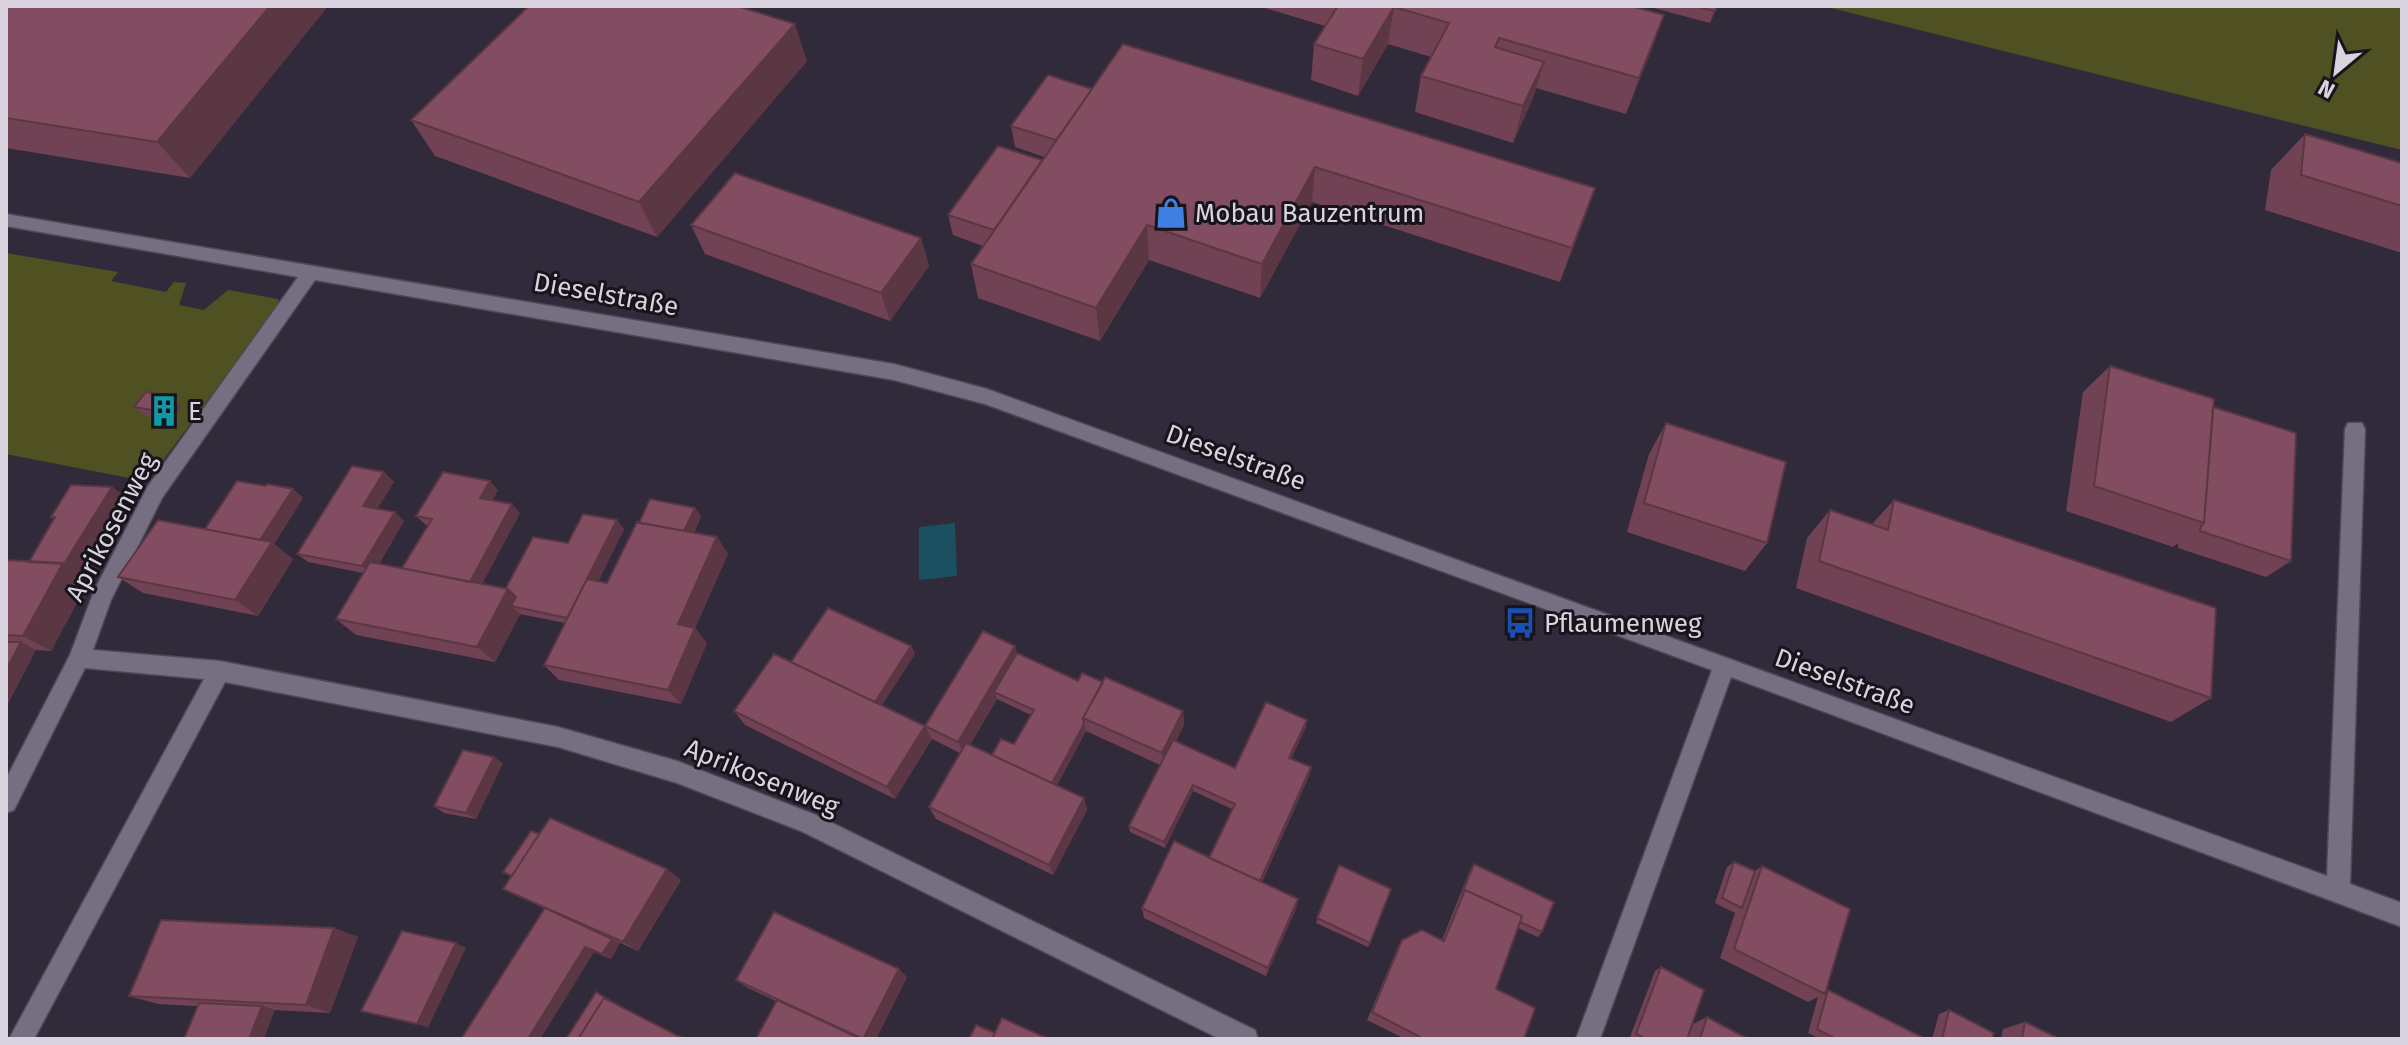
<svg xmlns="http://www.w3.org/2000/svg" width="2408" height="1045" viewBox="0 0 2408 1045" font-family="'Fira Sans',sans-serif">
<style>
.green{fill:#505123}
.water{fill:#1a5060}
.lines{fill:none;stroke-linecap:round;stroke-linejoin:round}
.minor-casing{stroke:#4e4856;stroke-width:3}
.minor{fill:#766e81;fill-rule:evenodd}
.wall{fill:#704253;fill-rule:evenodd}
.shaded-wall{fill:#5b3643}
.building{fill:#824d60;stroke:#5b3643;stroke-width:2}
.labels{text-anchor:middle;stroke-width:6;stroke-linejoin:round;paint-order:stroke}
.poi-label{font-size:26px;fill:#d8d3de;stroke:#17141c;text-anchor:start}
.street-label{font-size:26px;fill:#d8d3de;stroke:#17141c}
</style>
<rect width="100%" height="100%" fill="#312a3b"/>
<!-- green -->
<path class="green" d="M1823 6H2402V150Z
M6 253 118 272 111 281 166 292 174 282 186 283 179 305 204 310 228 290 278 299 279 304 156 470 134 479 6 454Z"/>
<!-- water -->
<path class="water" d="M955 523 957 576 919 580V527Z"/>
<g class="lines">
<defs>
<path id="minor" d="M6 214 894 364 987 389 2327 876 2345 429 2348 423H2362L2365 429 2350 884 2402 903V927L1731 677 1600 1039H1576L1712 670 985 404 894 380 315 280 162 498 111 600 93 650 220 661 558 727 677 761 816 815 1255 1030 1258 1039H1220L801 831 677 783 558 747 225 682 34 1039H9L204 679 85 668 14 810 6 813V779L70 655 94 591 148 486 298 277 6 226Z"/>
</defs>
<!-- minor casing -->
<use href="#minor" class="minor-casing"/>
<!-- minor -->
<use href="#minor" class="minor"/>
</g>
<!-- wall -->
<path class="wall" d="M7 6H328L190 178 6 148V7Z
M1258 6H1631L1664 15 1626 114 1536 88 1533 98 1513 143 1415 112 1421 76 1431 57 1388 44 1358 96 1311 80 1314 44 1325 26Z
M1646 6H1717L1710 23Z
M807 61 657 237 435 156 411 120Z
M1092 89 1595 188 1560 282 1312 202 1260 298 1149 260 1100 341 978 298 971 264 983 246 953 235 948 215 1042 160 1044 157 1015 147 1011 126Z
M2305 134 2402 163V253L2265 210 2271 170Z
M691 225 921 238 929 266 890 321 705 254Z
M2110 366 2213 407 2291 561 2266 577 2178 548V543L2173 547 2066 511 2083 392Z
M170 396 181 406 170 421 146 416 134 407Z
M1666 423 1767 543 1745 571 1627 532 1649 454Z
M384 472 394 482 377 509 404 521 379 564 402 568 428 525H426L416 516 498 490 492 500 520 513 482 584 506 588 568 543 617 520 624 529 598 582 607 583 639 523 695 508 701 517 694 533 717 537 728 554 695 628 707 643 681 704 559 680 544 665 565 623 520 614 495 662 356 635 336 619 363 573 308 562 297 554Z
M266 486 293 489 303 498 274 544 293 559 258 616 143 593 118 577 205 529Z
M112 487 124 496 78 573 89 580 51 651 36 650 6 707V560L29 562 54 519 51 517Z
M1894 500 2211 698 2171 722 1796 588 1807 538 1830 510 1872 524Z
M911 646 915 654 882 705 925 726 932 739 895 799 745 725 734 711 791 662Z
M1017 653 1078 681 1103 682 1183 711 1184 725 1176 741 1235 768 1307 720 1306 727 1291 759 1311 767 1310 774 1262 882 1296 909 1266 976 1144 918 1142 908 1209 858 1232 809 1193 791 1165 848 1130 832 1129 826 1160 765 1086 731 1057 785 1084 798 1087 810 1053 875 936 819 929 807 960 753 932 739 925 726ZM997 699 1031 715 1014 744 992 755 970 745Z
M503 763 476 819 444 813 434 806Z
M539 834 681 880 638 951 616 941 620 943 611 959 594 952 540 1039 545 909 503 889 511 877 503 872Z
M1734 862 1755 871 1762 866 1826 990H1828L1921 1039H1820L1808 1033 1818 997 1808 1002 1720 958 1735 913 1715 903 1727 867Z
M1474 864 1542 932 1538 937 1518 928 1496 989 1524 1039H1405L1367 1020 1397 949 1402 940H1442L1470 870Z
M1339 865 1370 943 1368 947 1316 923Z
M334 928 358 937 330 1013 158 1004 129 996Z
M1661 967 1687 1039H1633L1630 1037 1655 971Z
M907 977 876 1039H756L776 1001 748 988 736 980Z
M1949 1010 1992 1039H1932L1939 1014Z
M1707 1017 1748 1039H1688L1693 1024Z
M2025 1022 2060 1039H2001L2003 1029Z"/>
<!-- shaded-wall -->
<path class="shaded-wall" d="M270 6H328L190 178 157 142Z
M1394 7 1388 44 1358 96 1363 59Z
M1664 15 1651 52 1626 114 1639 78Z
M795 24 807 61 657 237 639 202Z
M1544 62 1533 98 1513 143 1523 106Z
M1315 167 1312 202 1260 298 1262 264Z
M1595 188 1583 223 1560 282 1572 248Z
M1147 225 1149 260 1100 341 1096 308Z
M921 238 929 266 890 321 881 293Z
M170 396 181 406 170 421 158 411Z
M384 472 394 482 373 515 363 506Z
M490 481 498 490 489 507 480 498Z
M112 487 124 496 78 573 89 580 51 651 23 636 63 563Z
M293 489 303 498 274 544 293 559 258 616 235 600 256 546Z
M512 504 520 513 476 595 467 587Z
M695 508 701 517 687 547 681 538Z
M395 512 404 521 372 575 362 566Z
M617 520 624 529 576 626 568 618Z
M717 537 728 554 695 628 707 643 681 704 668 690 678 624Z
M508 589 524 605 511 606 520 614 495 662 477 647Z
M21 642 36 650 6 706V670Z
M911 646 915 654 877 713 873 706Z
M1015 646 1019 661 994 692 997 699 964 755 958 742Z
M1183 711 1184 725 1163 766 1162 753Z
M1307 720 1306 727 1288 765 1289 758Z
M1084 724 1086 731 1052 794 1050 787Z
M925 726 932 739 895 799 887 787Z
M494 757 503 763 476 819 466 813Z
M1311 767 1310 774 1257 891 1258 886Z
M1193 785V791L1165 848 1164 842Z
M1084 798 1087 810 1053 875 1049 865Z
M667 869 681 880 638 951 623 942Z
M1298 899 1296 909 1266 976 1268 968Z
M334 928 358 937 330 1013 306 1005Z
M612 939 620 943 611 959 602 954Z
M456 943 466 948 428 1028 417 1024Z
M585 947 594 952 540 1039H528Z
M899 969 907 977 876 1039H863Z
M262 1006 275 1010 264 1039H249Z"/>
<!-- building -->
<path class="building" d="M7 6H270L157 142 6 118V7Z
M529 6H737L795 24 639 202 411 120Z
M1338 6H1631L1664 15 1639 78 1499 38 1495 47 1544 62 1523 106 1421 76 1449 23 1394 7 1363 59 1314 44Z
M1695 6H1717L1715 11Z
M1123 44 1595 188 1572 248 1315 167 1262 264 1147 225 1096 308 971 264Z
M1048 75 1092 89 1056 140 1011 126Z
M2305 134 2402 163V206L2301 175Z
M998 146 1042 160 994 230 948 215Z
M735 173 921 238 881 293 691 225Z
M2110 366 2214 399 2204 523 2094 486Z
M146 392 170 396 158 411 134 407Z
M2213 407 2296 433 2291 561 2200 531 2201 526 2204 523Z
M1666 423 1786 462 1767 543 1644 503Z
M352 466 384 472 363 506 395 512 362 566 297 554Z
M443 472 490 481 480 498 512 504 470 582 402 568 432 519 416 516Z
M237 481 266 486 267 484 293 489 260 540 205 529Z
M71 485 112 487 64 564 29 562 55 517H51Z
M650 499 695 508 684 531 639 523Z
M1894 500 2216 608 2211 698 1819 561 1830 510 1888 530Z
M583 514 617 520 567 618 511 606 516 597 508 589 506 588 533 537 568 543Z
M158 520 272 542 235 600 118 577Z
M637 522 717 537 678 624 695 628 668 690 544 665 587 579 607 583Z
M6 560 63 563 23 636 6 635Z
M370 562 508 589 477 647 336 619Z
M828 608 911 646 875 702 791 662Z
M983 631 1015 646 958 742 925 726Z
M6 642H21L6 670Z
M1017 653 1078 681 1082 673 1103 682 1083 718 1084 724 1052 783 992 755 1001 739 1014 744 1034 710 994 692Z
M774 654 925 726 887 787 734 711Z
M1105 677 1183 711 1162 753 1083 718Z
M1266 702 1307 720 1289 758 1311 767 1260 881 1209 858 1235 804 1193 785 1164 842 1129 826 1173 740 1235 768Z
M966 743 1084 798 1049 865 929 807Z
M463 750 494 757 466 813 434 806Z
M550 818 667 869 623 942 503 889Z
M531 831 539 834 512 876 503 872Z
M1174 841 1298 899 1268 968 1142 908Z
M1734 862 1755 871 1742 908 1722 898Z
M1474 864 1554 902 1542 932 1520 922 1522 916 1465 890 1462 894Z
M1339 865 1391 889 1370 943 1317 918Z
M1762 866 1850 909 1825 994 1734 949Z
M1465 890 1522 916 1496 989 1535 1008 1524 1039H1424L1372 1012 1402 940 1422 930 1444 941Z
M545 908 612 939 602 954 585 947 528 1039H461Z
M774 912 899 969 863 1039 736 980Z
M161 920 334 928 306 1005 129 996Z
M402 931 456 943 417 1024 361 1011Z
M1661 967 1704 990 1687 1039H1646L1636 1034Z
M1828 990 1922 1037 1921 1039H1836L1817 1029Z
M596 992 611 1001 604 998 578 1039H566Z
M604 998 684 1039H578Z
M777 1000 861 1039H756Z
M199 1003 262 1006 249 1039H184Z
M1949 1010 1994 1033 1992 1039H1942Z
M1707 1017 1748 1039H1700Z
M1002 1018 1049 1039H992Z
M2025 1022 2060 1039H2022Z
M976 1025 995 1033 992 1039H969Z"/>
<!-- icons -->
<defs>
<symbol id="shop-bare" viewBox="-9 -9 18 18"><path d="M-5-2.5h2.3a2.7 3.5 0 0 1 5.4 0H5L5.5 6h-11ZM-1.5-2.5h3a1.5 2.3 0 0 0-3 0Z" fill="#3f7fe0" stroke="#17141c" stroke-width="2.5" paint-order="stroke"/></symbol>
<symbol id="building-bare" viewBox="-9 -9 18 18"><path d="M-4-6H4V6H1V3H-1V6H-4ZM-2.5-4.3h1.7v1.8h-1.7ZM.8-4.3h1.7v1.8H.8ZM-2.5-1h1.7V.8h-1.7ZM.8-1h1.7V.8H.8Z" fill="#0f9aa8" stroke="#17141c" stroke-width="2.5" paint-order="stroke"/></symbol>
<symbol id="bus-bare" viewBox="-9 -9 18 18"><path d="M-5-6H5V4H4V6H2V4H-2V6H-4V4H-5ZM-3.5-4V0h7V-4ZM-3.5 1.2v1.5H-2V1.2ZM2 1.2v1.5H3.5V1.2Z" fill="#1a4fb4" stroke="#17141c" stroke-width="2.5" paint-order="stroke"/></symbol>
</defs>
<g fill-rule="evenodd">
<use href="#shop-bare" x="1149" y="191" width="44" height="44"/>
<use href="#building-bare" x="142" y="389" width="44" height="44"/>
<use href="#bus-bare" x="1498" y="601" width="44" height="44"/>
</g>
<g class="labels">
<!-- poi labels -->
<g class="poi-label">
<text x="1195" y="222">Mobau Bauzentrum</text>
<text x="188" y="420">E</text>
<text x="1544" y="632">Pflaumenweg</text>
</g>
<!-- street labels -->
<g class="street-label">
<text transform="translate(606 294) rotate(10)" y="9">Dieselstraße</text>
<text transform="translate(1236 457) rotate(20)" y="9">Dieselstraße</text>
<text transform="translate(111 527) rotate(-62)" y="9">Aprikosenweg</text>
<text transform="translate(1845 681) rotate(20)" y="9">Dieselstraße</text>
<text transform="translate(762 777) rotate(22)" y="9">Aprikosenweg</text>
</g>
</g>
<!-- border -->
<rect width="2408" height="1045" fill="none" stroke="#d8d3de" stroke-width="16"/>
<!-- north arrow -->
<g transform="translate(2336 72) rotate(209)" stroke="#17141c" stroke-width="6" paint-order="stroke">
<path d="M0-6L14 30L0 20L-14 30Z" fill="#d8d3de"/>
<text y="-12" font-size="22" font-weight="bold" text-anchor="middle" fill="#d8d3de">N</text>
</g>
</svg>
